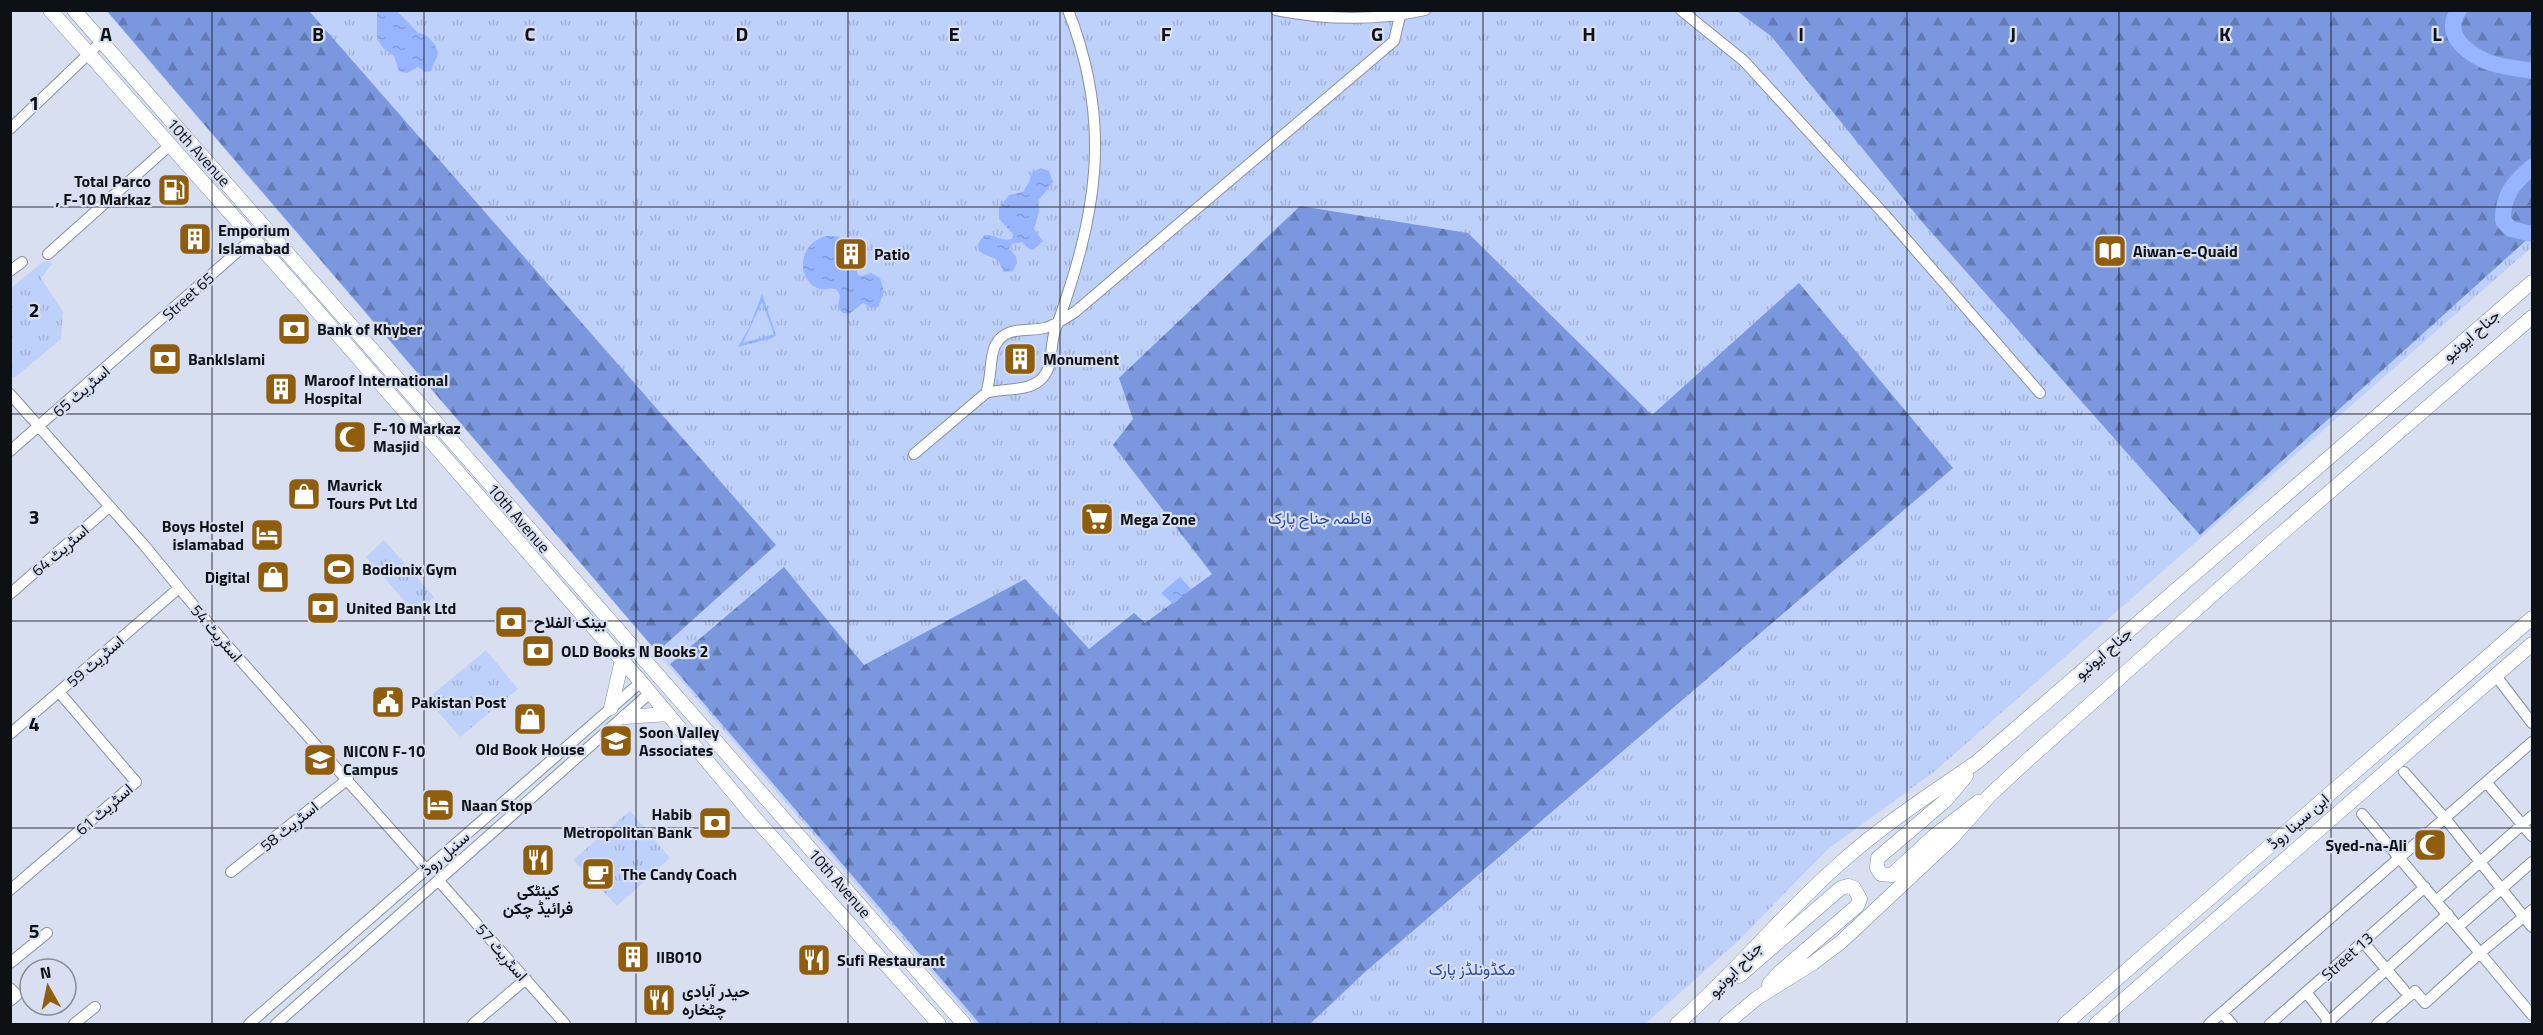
<svg xmlns="http://www.w3.org/2000/svg" width="2543" height="1035" viewBox="0 0 2543 1035" font-family="'Titillium Web',Vazirmatn,sans-serif">
<style>
.grass{fill:url(#grass-tufts)}
.forest{fill:url(#forest-firs)}
.water{fill:url(#water-ripples);fill-rule:evenodd}
.lines{fill:none;stroke-linecap:round;stroke-linejoin:round}
.river{stroke:#97b5fe;stroke-width:16}
.minor-casing{stroke:#8990a0;stroke-width:12}
.major-casing{stroke:#8990a0;stroke-width:15}
.minor{stroke:#fff;stroke-width:10}
.major{stroke:#fff;stroke-width:14}
.grid{fill:none;stroke:#0d1015;stroke-width:1.5;stroke-opacity:0.55}
.labels{text-anchor:middle;stroke-width:4.5;stroke-linejoin:round;paint-order:stroke}
.street-label{font-size:16px;fill:#0d1015;stroke:#d7dff0}
.poi-label{font-size:16px;font-weight:bold;fill:#0d1015;stroke:#d7dff0;text-anchor:start}
.park-label{font-size:16px;fill:#2c499c;stroke:#d7dff0}
.grid-label{font-size:20px;text-anchor:middle;font-weight:bold;fill:#0d1015;stroke:#d7dff0;stroke-width:4.5;stroke-linejoin:round;paint-order:stroke}
</style>
<defs>
<pattern id="grass-tufts" width="24" height="20" patternUnits="userSpaceOnUse" patternTransform="scale(1.5)"><rect width="24" height="20" fill="#bed1fb"/><path d="M3 7l-1-3M5 7V3M7 7l1-3M15 17l-1-3M17 17v-4M19 17l1-3" fill="none" stroke="#a2b2d6"/></pattern>
<pattern id="forest-firs" width="22" height="20" patternUnits="userSpaceOnUse" patternTransform="scale(1.5)"><rect width="22" height="20" fill="#7b98df"/><path d="M5 1l3.5 6h-7zM16 11l3.5 6h-7z" fill="#637bb4"/></pattern>
<pattern id="water-ripples" width="26" height="14" patternUnits="userSpaceOnUse" patternTransform="scale(1.5)"><rect width="26" height="14" fill="#97b5fe"/><path d="M2 4q2-2 4 0t4 0M15 11q2-2 4 0t4 0" fill="none" stroke="#819bd9"/></pattern>
</defs>
<rect width="100%" height="100%" fill="#d7dff0"/>
<!-- grass -->
<path class="grass" d="M106 11H2532V247L1935 771 1828 849 1738 941 1645 1024H976Z
M49 261 52 264 41 278 63 312 61 339 14 378 10 374 11 288 43 262Z
M384 540 434 597 416 614 366 557Z
M486 650 518 689 460 737 427 699Z
M630 811 670 858 617 906 573 860Z"/>
<!-- forest -->
<path class="forest" d="M107 11H309L776 545 657 652Z
M1737 11H2532V235L2200 535 1923 223 1771 36Z
M1300 206 1468 233 1652 415 1799 283 1953 468 1365 972 1310 1024H980L670 664 784 567 864 665 1025 579 1089 649 1134 613 1145 623 1212 574 1113 445 1133 419 1119 378Z"/>
<!-- water -->
<path class="water" d="M377 11H397L418 33C429 34 436 44 438 54L431 71 425 72 418 67 407 73 399 71 394 56 383 48 377 39Z
M1041 168 1049 171 1053 182 1038 201 1039 212 1034 229 1043 241 1033 250 1029 249 1022 242 1012 244 1009 249 1016 256 1017 263 1013 271 1004 272 998 260C987 254 967 253 985 235 995 234 1002 242 1012 239L1013 234 999 219V208L1009 195 1023 192 1029 182 1032 172Z
M827 236C850 235 843 244 847 259L861 264 857 270 858 275 862 276 871 273 880 278 884 292 878 307 871 308 863 303 849 314 843 313 838 307 840 295 836 289C830 287 823 291 817 288 795 277 799 242 827 236Z
M762 294 776 335 772 338 738 347 749 328ZM762 302 774 334 743 343Z
M1180 577 1191 589 1173 604 1161 593Z"/>
<g class="lines">
<!-- river -->
<path class="river" d="M2459 10C2442 34 2465 51 2485 61 2499 67 2518 68 2532 71
M2532 167C2514 182 2502 196 2503 221L2511 229 2532 234"/>
<defs>
<path id="minor" d="M1276 10C1326 20 1375 21 1425 10
M1681 10 1744 61 1885 215 2040 393
M10 129 101 42
M48 254 170 145
M10 271 22 262
M986 393C992 377 989 360 995 346 1005 325 1027 332 1045 328 1056 325 1065 318 1075 312L1394 41 1400 16
M10 394 144 545 218 635 426 869
M10 451 252 239
M914 454 986 393C1002 388 1025 392 1039 381 1055 369 1049 347 1055 331 1096 217 1114 126 1068 10
M10 594 109 507
M2496 676 2532 723
M10 734 179 588
M2404 772 2444 817 2532 927
M2486 782 2532 836
M2362 814 2480 953 2425 1003 2415 991 2377 1024
M231 872 348 779
M439 881 565 1024
M10 890 136 782 59 692
M2436 901 2532 816
M2532 910 2480 953 2532 1015
M2458 927 2532 862
M2363 942 2404 990
M10 963 47 933
M10 988 17 995 10 1001
M2306 992 2331 1024
M2222 1013 2232 1024
M74 1024 95 1007
M249 1024 641 682
M276 1024 650 693
M473 1024 526 979
M2209 1024 2532 742
M2270 1024 2425 887
M2326 1024 2448 914"/>
<path id="major" d="M50 10 305 297 641 682 753 816 939 1024
M74 10 964 1024
M611 708 622 660
M625 717 668 714
M1966 776 1946 800 1878 858 1877 868 1881 874 1892 875 1933 837 1978 802
M1739 976 1841 888 1848 886 1854 888 1860 899 1857 906 1780 972 1769 984
M1677 1024C1733 975 1781 916 1837 866 1880 827 1930 794 1977 762L2532 282
M1726 1024 1757 998 1813 963 1841 942 1952 838 1990 795 2030 758 2274 540 2532 317
M2065 1024 2532 618
M2096 1024 2532 644"/>
</defs>
<!-- minor casing -->
<use href="#minor" class="minor-casing"/>
<!-- major casing -->
<use href="#major" class="major-casing"/>
<!-- minor -->
<use href="#minor" class="minor"/>
<!-- major -->
<use href="#major" class="major"/>
</g>
<!-- grid -->
<path class="grid" d="M212 10V1024M424 10V1024M636 10V1024M848 10V1024M1060 10V1024M1272 10V1024M1483 10V1024M1695 10V1024M1907 10V1024M2119 10V1024M2331 10V1024M10 207H2532M10 414H2532M10 621H2532M10 828H2532"/>
<!-- icons -->
<defs>
<symbol id="fuel-square" viewBox="-11 -11 22 22"><rect x="-9" y="-9" width="18" height="18" rx="4" fill="#8f5d0b" stroke="#d7dff0"/><path d="M-5.5-6h7V0h2V4h1.3V-2.5L3-4.5l.8-.8L6-3V5H2.5V1h-1V6h-7ZM-4.2-4.7v3.2H.2V-4.7Z" fill="#fff"/></symbol>
<symbol id="building-square" viewBox="-11 -11 22 22"><rect x="-9" y="-9" width="18" height="18" rx="4" fill="#8f5d0b" stroke="#d7dff0"/><path d="M-4-6H4V6H1V3H-1V6H-4ZM-2.5-4.3h1.7v1.8h-1.7ZM.8-4.3h1.7v1.8H.8ZM-2.5-1h1.7V.8h-1.7ZM.8-1h1.7V.8H.8Z" fill="#fff"/></symbol>
<symbol id="library-square" viewBox="-11 -11 22 22"><rect x="-9" y="-9" width="18" height="18" rx="4" fill="#8f5d0b" stroke="#d7dff0"/><path d="M-6-4Q-3-5.5-.7-3.5V5Q-3 3-6 4ZM6-4Q3-5.5 .7-3.5V5Q3 3 6 4Z" fill="#fff"/></symbol>
<symbol id="bank-square" viewBox="-11 -11 22 22"><rect x="-9" y="-9" width="18" height="18" rx="4" fill="#8f5d0b" stroke="#d7dff0"/><path d="M-6-4H6V4H-6ZM0-2.3a2.3 2.3 0 1 0 0 4.6a2.3 2.3 0 1 0 0-4.6Z" fill="#fff"/></symbol>
<symbol id="mosque-square" viewBox="-11 -11 22 22"><rect x="-9" y="-9" width="18" height="18" rx="4" fill="#8f5d0b" stroke="#d7dff0"/><path d="M3.5-4.9A6 6 0 1 0 3.5 4.9A5 5 0 1 1 3.5-4.9Z" fill="#fff"/></symbol>
<symbol id="shop-square" viewBox="-11 -11 22 22"><rect x="-9" y="-9" width="18" height="18" rx="4" fill="#8f5d0b" stroke="#d7dff0"/><path d="M-5-2.5h2.3a2.7 3.5 0 0 1 5.4 0H5L5.5 6h-11ZM-1.5-2.5h3a1.5 2.3 0 0 0-3 0Z" fill="#fff"/></symbol>
<symbol id="supermarket-square" viewBox="-11 -11 22 22"><rect x="-9" y="-9" width="18" height="18" rx="4" fill="#8f5d0b" stroke="#d7dff0"/><path d="M-6-5.5h2.5l.6 2H6L4.5 2H-2.5L-4.4-4H-6ZM-1.5 3.2a1.3 1.3 0 1 0 .1 0ZM3 3.2a1.3 1.3 0 1 0 .1 0Z" fill="#fff"/></symbol>
<symbol id="hotel-square" viewBox="-11 -11 22 22"><rect x="-9" y="-9" width="18" height="18" rx="4" fill="#8f5d0b" stroke="#d7dff0"/><path d="M-6-4.5h1.5V1H6V5H4.5V3h-9V5H-6ZM-4 0a1.8 1.8 0 1 1 3.6 0ZM.5 0V-2.5h3Q6-2.5 6 0Z" fill="#fff"/></symbol>
<symbol id="stadium-square" viewBox="-11 -11 22 22"><rect x="-9" y="-9" width="18" height="18" rx="4" fill="#8f5d0b" stroke="#d7dff0"/><path d="M0-5a6.5 5 0 1 0 0 10a6.5 5 0 1 0 0-10ZM-3.5-1.8h7v3.6h-7Z" fill="#fff"/></symbol>
<symbol id="civic-square" viewBox="-11 -11 22 22"><rect x="-9" y="-9" width="18" height="18" rx="4" fill="#8f5d0b" stroke="#d7dff0"/><path d="M-.6-6.5H3V-4.5H.6V-3L4-1V1h2V6H-6V1h2V-1L-.6-3ZM-1.2 2.5V6h2.4V2.5Z" fill="#fff"/></symbol>
<symbol id="school-square" viewBox="-11 -11 22 22"><rect x="-9" y="-9" width="18" height="18" rx="4" fill="#8f5d0b" stroke="#d7dff0"/><path d="M0-5L7-2L0 1L-7-2ZM-4 1L0 2.5L4 1V4Q0 6-4 4Z" fill="#fff"/></symbol>
<symbol id="university-square" viewBox="-11 -11 22 22"><rect x="-9" y="-9" width="18" height="18" rx="4" fill="#8f5d0b" stroke="#d7dff0"/><path d="M0-5L7-2L0 1L-7-2ZM-4 1L0 2.5L4 1V4Q0 6-4 4Z" fill="#fff"/></symbol>
<symbol id="restaurant-square" viewBox="-11 -11 22 22"><rect x="-9" y="-9" width="18" height="18" rx="4" fill="#8f5d0b" stroke="#d7dff0"/><path d="M-5-6h1v4h1v-4h1v4h1v-4h1v5L-1.5 .5V6h-2V.5L-5-1ZM5-6V6H3V1.5H1.5Q1.5-4 5-6Z" fill="#fff"/></symbol>
<symbol id="cafe-square" viewBox="-11 -11 22 22"><rect x="-9" y="-9" width="18" height="18" rx="4" fill="#8f5d0b" stroke="#d7dff0"/><path d="M-5.5-4.5H6V0H3Q3 3.5 0 3.5H-2.5Q-5.5 3.5-5.5 0ZM3-3.2v2h1.7v-2ZM-6 4.5H4V6H-6Z" fill="#fff"/></symbol>
</defs>
<g fill-rule="evenodd">
<use href="#fuel-square" x="155" y="171" width="38" height="38"/>
<use href="#building-square" x="176" y="220" width="38" height="38"/>
<use href="#library-square" x="2091" y="232" width="38" height="38"/>
<use href="#building-square" x="832" y="235" width="38" height="38"/>
<use href="#bank-square" x="275" y="310" width="38" height="38"/>
<use href="#bank-square" x="146" y="340" width="38" height="38"/>
<use href="#building-square" x="1001" y="340" width="38" height="38"/>
<use href="#building-square" x="262" y="370" width="38" height="38"/>
<use href="#mosque-square" x="331" y="418" width="38" height="38"/>
<use href="#shop-square" x="285" y="475" width="38" height="38"/>
<use href="#supermarket-square" x="1078" y="500" width="38" height="38"/>
<use href="#hotel-square" x="248" y="516" width="38" height="38"/>
<use href="#stadium-square" x="320" y="550" width="38" height="38"/>
<use href="#shop-square" x="254" y="558" width="38" height="38"/>
<use href="#bank-square" x="304" y="589" width="38" height="38"/>
<use href="#bank-square" x="492" y="603" width="38" height="38"/>
<use href="#bank-square" x="519" y="632" width="38" height="38"/>
<use href="#civic-square" x="369" y="683" width="38" height="38"/>
<use href="#shop-square" x="511" y="700" width="38" height="38"/>
<use href="#school-square" x="597" y="722" width="38" height="38"/>
<use href="#university-square" x="301" y="741" width="38" height="38"/>
<use href="#hotel-square" x="419" y="786" width="38" height="38"/>
<use href="#bank-square" x="696" y="804" width="38" height="38"/>
<use href="#mosque-square" x="2411" y="826" width="38" height="38"/>
<use href="#restaurant-square" x="519" y="841" width="38" height="38"/>
<use href="#cafe-square" x="579" y="855" width="38" height="38"/>
<use href="#building-square" x="614" y="938" width="38" height="38"/>
<use href="#restaurant-square" x="795" y="941" width="38" height="38"/>
<use href="#restaurant-square" x="640" y="981" width="38" height="38"/>
</g>
<g class="labels">
<!-- street labels -->
<g class="street-label">
<text transform="translate(199 152) rotate(48)" y="6">10th Avenue</text>
<text transform="translate(188 296) rotate(-42)" y="6">Street 65</text>
<text transform="translate(2471 335) rotate(-41)" y="6">جناح ایونیو</text>
<text transform="translate(81 391) rotate(-41)" y="6">اسٹریٹ 65</text>
<text transform="translate(519 518) rotate(49)" y="6">10th Avenue</text>
<text transform="translate(60 550) rotate(-41)" y="6">اسٹریٹ 64</text>
<text transform="translate(217 633) rotate(49)" y="6">اسٹریٹ 54</text>
<text transform="translate(2103 653) rotate(-41)" y="6">جناح ایونیو</text>
<text transform="translate(95 661) rotate(-41)" y="6">اسٹریٹ 59</text>
<text transform="translate(104 809) rotate(-41)" y="6">اسٹریٹ 61</text>
<text transform="translate(2298 821) rotate(-41)" y="6">ابن سینا روڈ</text>
<text transform="translate(289 826) rotate(-39)" y="6">اسٹریٹ 58</text>
<text transform="translate(445 853) rotate(-41)" y="6">سنبل روڈ</text>
<text transform="translate(840 883) rotate(49)" y="6">10th Avenue</text>
<text transform="translate(502 952) rotate(49)" y="6">اسٹریٹ 57</text>
<text transform="translate(2347 956) rotate(-42)" y="6">Street 13</text>
<text transform="translate(1735 969) rotate(-46)" y="6">جناح ایونیو</text>
</g>
<!-- poi labels -->
<g class="poi-label">
<text x="151" y="187" text-anchor="end">Total Parco<tspan x="151" dy="18">, F-10 Markaz</tspan></text>
<text x="218" y="236">Emporium<tspan x="218" dy="18">Islamabad</tspan></text>
<text x="2133" y="257">Aiwan-e-Quaid</text>
<text x="874" y="260">Patio</text>
<text x="317" y="335">Bank of Khyber</text>
<text x="188" y="365">BankIslami</text>
<text x="1043" y="365">Monument</text>
<text x="304" y="386">Maroof International<tspan x="304" dy="18">Hospital</tspan></text>
<text x="373" y="434">F-10 Markaz<tspan x="373" dy="18">Masjid</tspan></text>
<text x="327" y="491">Mavrick<tspan x="327" dy="18">Tours Pvt Ltd</tspan></text>
<text x="1120" y="525">Mega Zone</text>
<text x="244" y="532" text-anchor="end">Boys Hostel<tspan x="244" dy="18">islamabad</tspan></text>
<text x="362" y="575">Bodionix Gym</text>
<text x="250" y="583" text-anchor="end">Digital</text>
<text x="346" y="614">United Bank Ltd</text>
<text x="534" y="628">بینک الفلاح</text>
<text x="561" y="657">OLD Books N Books 2</text>
<text x="411" y="708">Pakistan Post</text>
<text x="639" y="738">Soon Valley<tspan x="639" dy="18">Associates</tspan></text>
<text x="530" y="755" text-anchor="middle">Old Book House</text>
<text x="343" y="757">NICON F-10<tspan x="343" dy="18">Campus</tspan></text>
<text x="461" y="811">Naan Stop</text>
<text x="692" y="820" text-anchor="end">Habib<tspan x="692" dy="18">Metropolitan Bank</tspan></text>
<text x="2407" y="851" text-anchor="end">Syed-na-Ali</text>
<text x="621" y="880">The Candy Coach</text>
<text x="538" y="896" text-anchor="middle">کینٹکی<tspan x="538" dy="18">فرائیڈ چکن</tspan></text>
<text x="656" y="963">IIB010</text>
<text x="837" y="966">Sufi Restaurant</text>
<text x="682" y="997">حیدر آبادی<tspan x="682" dy="18">چٹخارہ</tspan></text>
</g>
<!-- park labels -->
<g class="park-label">
<text x="1320" y="524">فاطمہ جناح پارک</text>
<text x="1472" y="975">مکڈونلڈز پارک</text>
</g>
</g>
<g class="grid-label">
<text x="106" y="41">A</text>
<text x="318" y="41">B</text>
<text x="530" y="41">C</text>
<text x="742" y="41">D</text>
<text x="954" y="41">E</text>
<text x="1166" y="41">F</text>
<text x="1377" y="41">G</text>
<text x="1589" y="41">H</text>
<text x="1801" y="41">I</text>
<text x="2013" y="41">J</text>
<text x="2225" y="41">K</text>
<text x="2437" y="41">L</text>
<text x="34" y="110">1</text>
<text x="34" y="317">2</text>
<text x="34" y="524">3</text>
<text x="34" y="731">4</text>
<text x="34" y="938">5</text>
</g>
<!-- border -->
<rect width="2543" height="1035" fill="none" stroke="#0d1015" stroke-width="24"/>
<!-- north arrow -->
<g transform="translate(48 987) rotate(351)"><circle r="28" fill="#d7dff0" stroke="#868c98" stroke-width="1.5"/>
<path d="M0-4.5L10 22L0 15L-10 22Z" fill="#8f5d0b"/>
<text y="-9" font-size="16" font-weight="bold" text-anchor="middle" fill="#0d1015">N</text>
</g>
</svg>
